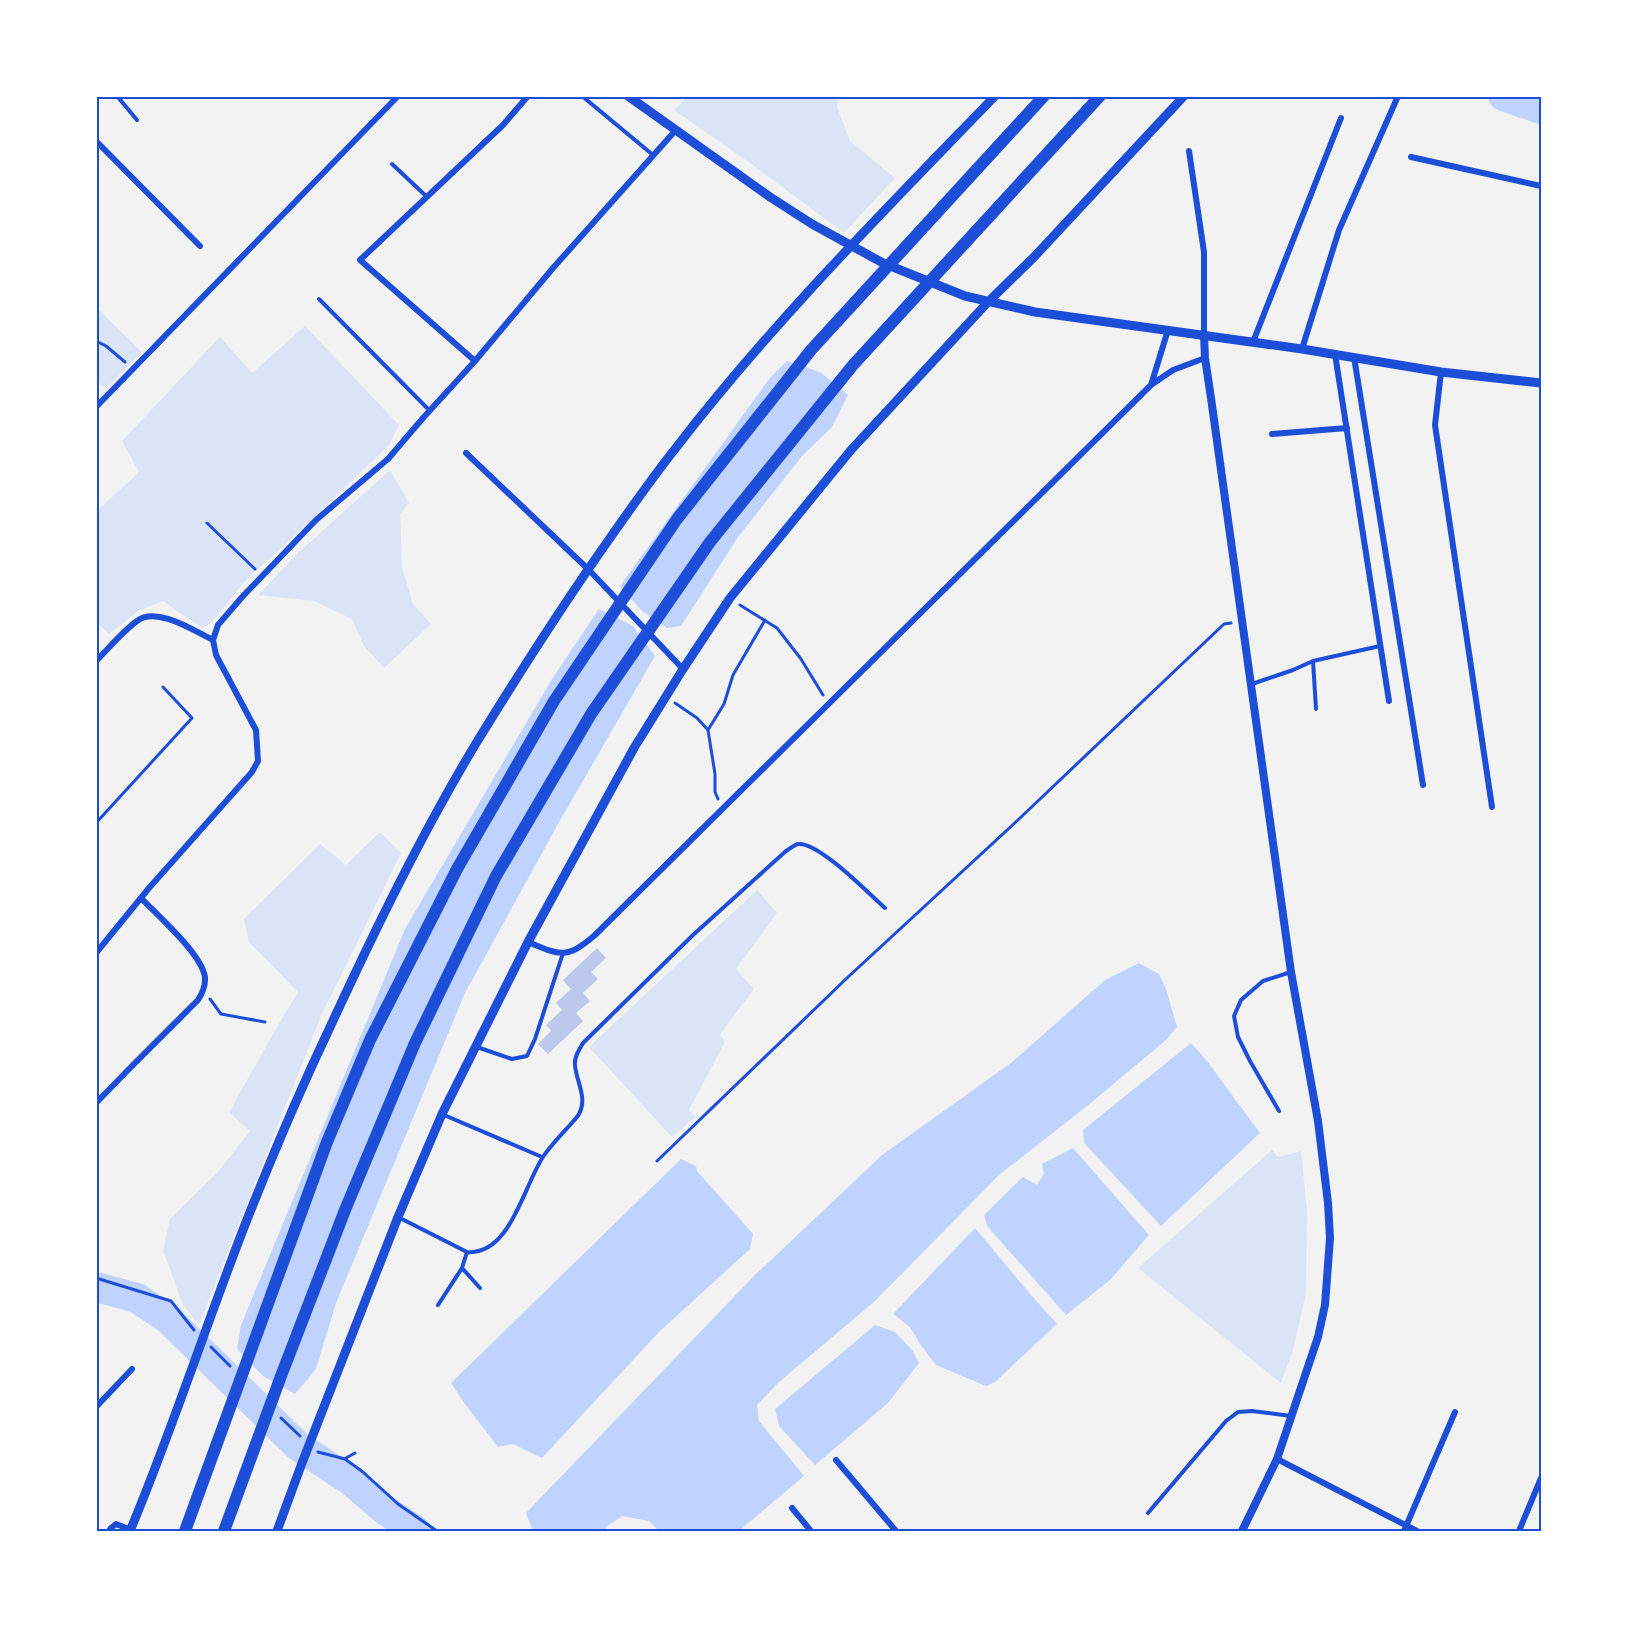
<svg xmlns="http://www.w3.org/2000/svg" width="1637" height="1627" viewBox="0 0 1637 1627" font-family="'Nunito Sans',sans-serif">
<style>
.green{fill:#dbe4f7}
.water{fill:#bfd3fe}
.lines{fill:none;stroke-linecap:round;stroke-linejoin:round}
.river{stroke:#bfd3fe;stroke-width:30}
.building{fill:#bdc9ec}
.path{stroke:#1d4ed8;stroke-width:3}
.service{stroke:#1d4ed8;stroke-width:4}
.minor{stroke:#1d4ed8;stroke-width:6}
.tertiary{stroke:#1d4ed8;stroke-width:8}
.secondary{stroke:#1d4ed8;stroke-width:9}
.motorway{stroke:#1d4ed8;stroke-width:12}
.neatline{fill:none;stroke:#1d4ed8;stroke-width:2}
</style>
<rect width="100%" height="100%" fill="#f2f2f2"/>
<!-- green -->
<path class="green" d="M688 96H838L837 107 850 141 895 178 844 233 750 163 674 110Z
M96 307 142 352 106 389 96 380Z
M305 326 399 425 389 445 286 544 246 580 211 623 202 628 163 601 138 611 109 634 96 622V512L139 472 122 441 220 337 252 373Z
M390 470 409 503 400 514 402 568 413 604 431 624 384 668 364 646 352 619 314 601 258 595 299 552Z
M380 832 401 853 321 1016 199 1325 183 1305 163 1250 170 1219 218 1172 250 1131 229 1112 281 1020 298 992 249 942 244 919 320 844 346 865Z
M757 890 777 913 736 969 754 989 720 1034 725 1042 689 1110 695 1117 672 1137 589 1047Z
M1272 1150 1278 1157 1301 1151 1307 1209 1306 1293 1293 1350 1281 1383 1138 1268Z"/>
<!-- water -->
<path class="water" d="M787 361 820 372 848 395 832 427 802 456 738 537 681 626 667 628 642 611 620 586 769 379Z
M599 609 633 626 655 656 558 824 465 993 336 1303 316 1369 295 1394 263 1376 237 1349 241 1325 405 929 552 679Z
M1139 963 1159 974 1166 989 1177 1027 1166 1040 1087 1106 999 1175 876 1300 778 1383 757 1405 759 1421 804 1476 739 1531H659L649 1521 622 1516 606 1527V1531H537L532 1529 526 1513 755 1275 882 1155 1011 1063 1105 980Z
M1191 1043 1207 1061 1260 1133 1161 1226 1084 1143 1083 1130Z
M1073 1148 1149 1235 1110 1280 1066 1315 987 1226 984 1215 1023 1177 1037 1185 1044 1174 1042 1164Z
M681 1159 696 1166 697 1171 753 1234 750 1249 660 1331 542 1458 513 1444 498 1447 465 1404 451 1383Z
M975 1228 1030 1294 1057 1324 995 1382 986 1386 936 1365 920 1344 910 1327 893 1314Z
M875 1325 895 1332 912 1350 919 1363 888 1403 815 1465 779 1426 775 1409Z"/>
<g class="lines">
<!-- river -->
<path class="river" d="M1503 96 1541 109
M96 1287 137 1298 168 1319 298 1446 351 1481 385 1510 416 1531"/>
</g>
<!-- building -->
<path class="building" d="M597 948 606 958 591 972 598 979 583 993 590 1001 576 1013 583 1021 548 1054 538 1044 551 1031 546 1025 562 1010 556 1003 571 989 563 980Z"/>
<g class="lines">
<!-- path -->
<path class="path" d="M96 341 106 346 125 362
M207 523 255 569
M740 605 777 628 801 659 823 695
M675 703 697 718 708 730 715 774V792L718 799
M708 730 724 704 733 675 765 620
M96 823 192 718 163 687
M210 999 221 1014 265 1022
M657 1161 847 978 1019 819 1224 624 1231 623
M96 1278 171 1301 194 1330
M211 1347 230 1366
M281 1418 300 1436
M318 1452 345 1459 363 1472 398 1504 437 1531
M346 1458 355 1453"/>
<!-- service -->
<path class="service" d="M117 96 137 120
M582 96 653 155
M392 164 426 196
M319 299 430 411
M1313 661 1316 709
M1252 684 1293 670 1313 661 1380 646
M477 1047 512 1059 527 1056 535 1039 563 953
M1279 1111 1250 1061 1238 1037 1234 1016 1241 1000 1263 981 1291 972
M444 1115 542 1157
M398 1217 467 1252C510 1256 524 1185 543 1157 551 1145 561 1135 570 1125 573 1121 577 1118 579 1114 588 1098 576 1081 575 1065 574 1057 579 1050 583 1043L693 935 786 851C789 849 794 845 798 844 819 842 868 893 885 908
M462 1268 480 1288
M438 1305 462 1268 467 1252
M1148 1513 1226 1421 1238 1412 1252 1411 1291 1416"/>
<!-- minor -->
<path class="minor" d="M96 141 200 246
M1189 151 1204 252V335
M1411 157 1541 186
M1253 342 1341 118
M1302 349 1339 230 1398 96
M1335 354 1389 701
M1354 357 1423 785
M475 361 360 260 503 125 528 96
M1441 372 1435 425 1492 807
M1151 385 1173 370 1205 358
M96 407 398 96
M1272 434 1347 428
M466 453 588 569 683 669
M96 661C109 648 123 631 137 621 157 606 194 631 213 640
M528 942C561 956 567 959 595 935L1151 385 1168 330
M96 953 149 888 252 772 258 761 256 730 216 655 213 640 218 625 243 596 316 520 388 459 423 418 475 361 553 268 675 131
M96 1103 130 1068 198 1000C203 992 207 982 204 973 197 950 158 916 141 898
M96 1407 132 1369
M1277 1459 1417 1531
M836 1460 896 1531
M792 1508 811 1531
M109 1531 111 1528 116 1524 131 1530
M1404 1531 1455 1412
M1519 1531 1541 1478"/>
<!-- tertiary -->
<path class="tertiary" d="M1204 335 1205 358 1211 398 1291 972 1318 1121 1328 1203 1330 1238 1325 1305 1318 1337 1277 1459 1242 1531"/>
<!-- secondary -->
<path class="secondary" d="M628 96 770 197 812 224 883 263 965 296 1035 312 1302 349 1441 372 1541 383
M130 1531C174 1426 208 1318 250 1212 275 1149 302 1086 331 1025 375 930 421 835 475 745 518 675 562 606 610 538 631 508 652 478 675 449 772 323 885 210 995 96
M277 1531 302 1463 398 1217 442 1114 528 942 634 748 683 669 730 598 851 450 988 302 1034 257 1184 96"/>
<!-- motorway -->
<path class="motorway" d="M185 1531 327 1142 370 1040 457 869 554 701 677 519 811 350 1044 96
M224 1531 281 1376 345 1210 415 1043 496 876 591 714 710 542 853 365 1100 96"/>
</g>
<!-- border -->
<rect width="1637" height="1627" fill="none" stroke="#ffffff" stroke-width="195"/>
<rect x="98" y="98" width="1442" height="1432" class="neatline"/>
</svg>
